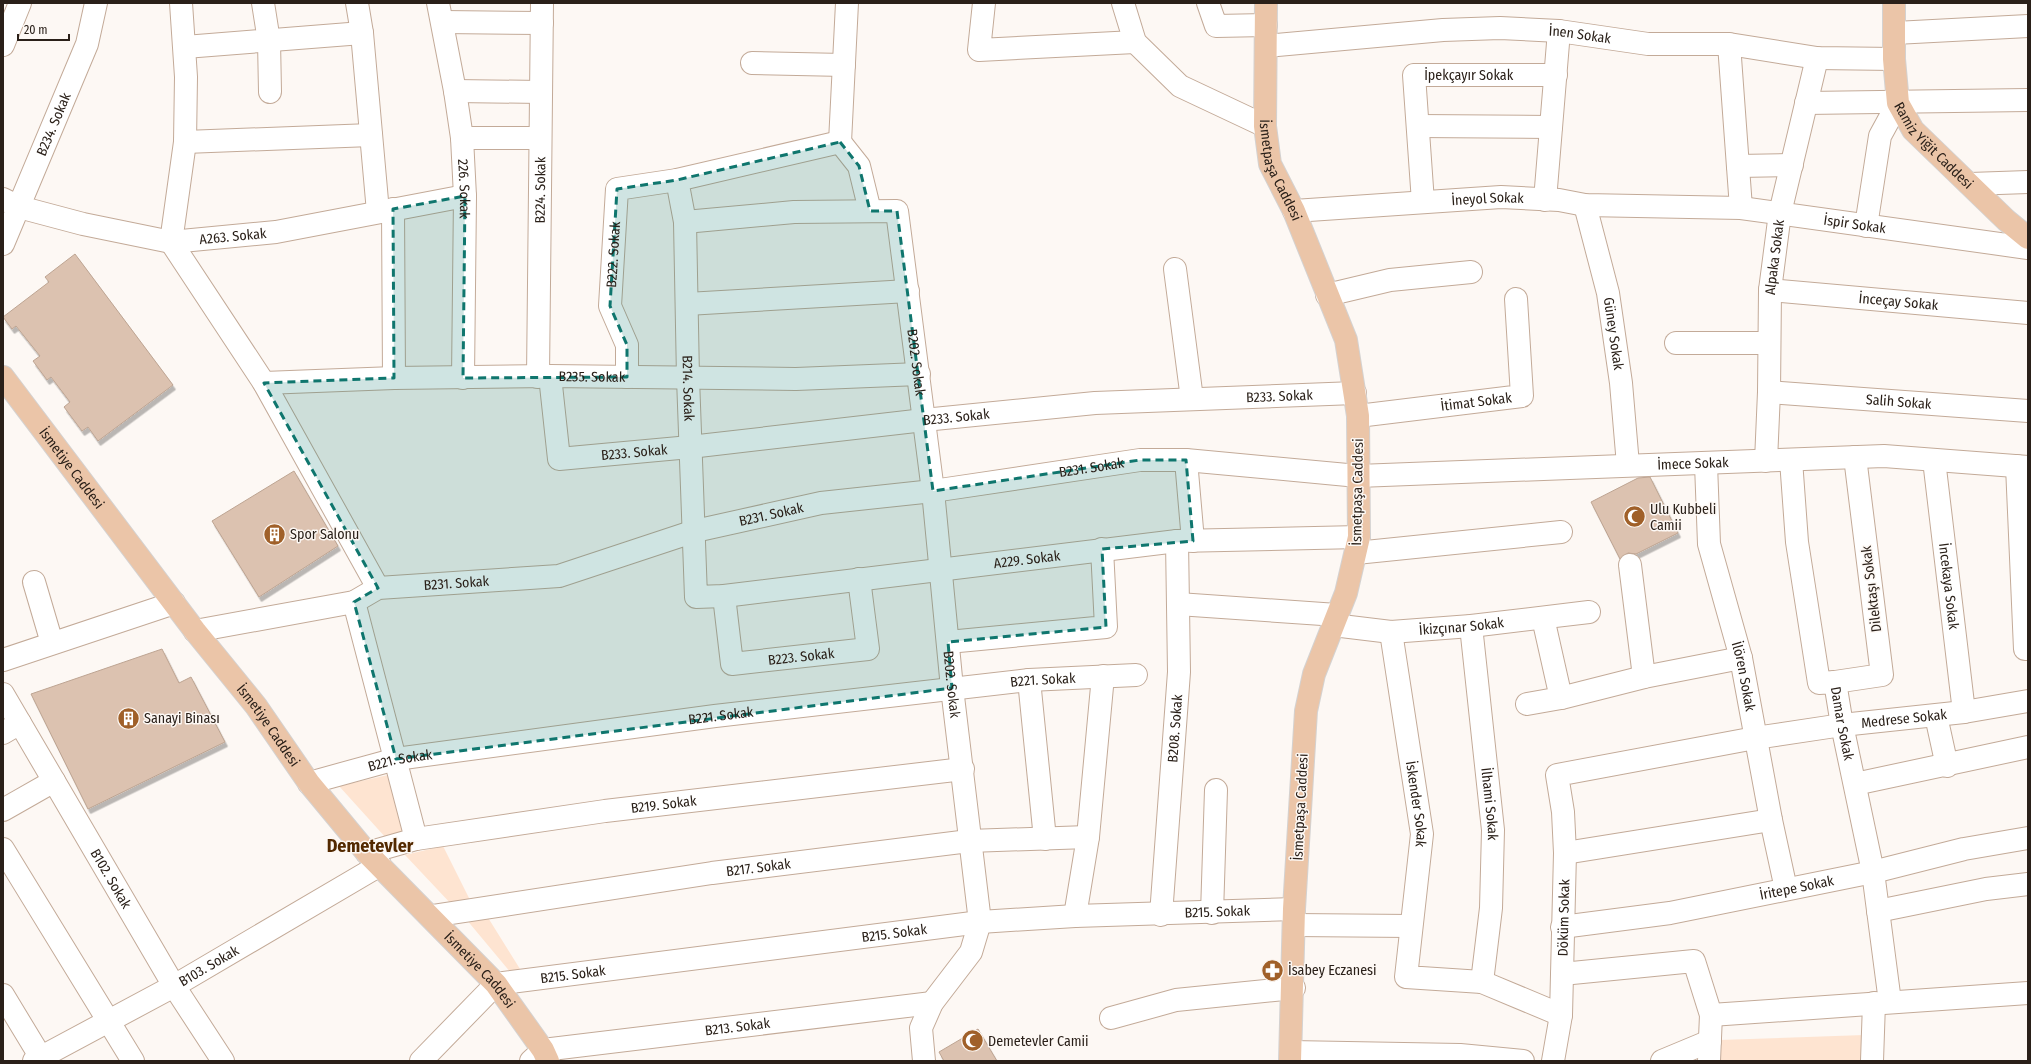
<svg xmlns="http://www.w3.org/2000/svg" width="2031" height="1064" viewBox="0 0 2031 1064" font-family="'Fira Sans Condensed',sans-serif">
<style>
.green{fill:#fee4d1}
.building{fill:#dcc2b0;stroke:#bda492;filter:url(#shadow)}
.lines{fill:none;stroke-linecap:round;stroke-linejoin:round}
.minor-casing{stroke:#c3aa98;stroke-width:24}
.major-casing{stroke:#d4d2d1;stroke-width:24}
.minor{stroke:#fff;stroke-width:22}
.major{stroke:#ebc5a8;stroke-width:22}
.marked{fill:#0f766e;fill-opacity:0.2;stroke:#0f766e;stroke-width:3;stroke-dasharray:8 5;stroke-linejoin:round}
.labels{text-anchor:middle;stroke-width:3;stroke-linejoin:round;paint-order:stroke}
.street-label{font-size:14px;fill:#2a2019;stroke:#fdf8f4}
.poi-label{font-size:14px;fill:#2a2019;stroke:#fdf8f4;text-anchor:start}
.district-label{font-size:18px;font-weight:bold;fill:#532900;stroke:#fdf8f4}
</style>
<defs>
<filter id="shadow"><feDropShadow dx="2.5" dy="4.5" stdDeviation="0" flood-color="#0004"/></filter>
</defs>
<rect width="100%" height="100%" fill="#fdf8f4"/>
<!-- green -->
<path class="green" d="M397 773 410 832 386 838 339 786Z
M443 846 471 902 453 906 405 855Z
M487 916 520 969 511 973 466 919Z
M1864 1035 1863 1061H1719V1040Z"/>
<!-- building -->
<path class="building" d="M75 254 173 385 98 441 88 427 82 431 64 407 70 402 51 377 47 380 33 361 40 356 16 326 12 329 3 317 49 282 45 277Z
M294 471 338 546 259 597 212 521Z
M1650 477 1678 533 1636 554 1628 553 1620 559 1591 502 1638 478Z
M162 649 179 683 191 677 225 742 88 809 31 694Z
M978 1029 997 1061H944L939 1052Z"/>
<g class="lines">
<defs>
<g id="minor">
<path d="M181 3 186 77 185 142 171 242 264 383 378 588"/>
<path d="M263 3 269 41 270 92"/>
<path d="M357 3 362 33 378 212"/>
<path id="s1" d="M438 3 455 91 462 138 465 196 463 378"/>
<path d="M984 3 979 50 1135 42"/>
<path d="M1123 3 1135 42 1180 86 1265 126"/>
<path d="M1208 3 1216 26 1266 25"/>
<path d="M443 22 542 23"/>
<path d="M1895 33 2028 26"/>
<path d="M1729 44 1741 208"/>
<path d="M3 45 20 3"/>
<path id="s2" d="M1266 46 1443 30 1500 28 1559 31 1648 44H1729L1817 58 1894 59"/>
<path d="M185 47 362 33"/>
<path d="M752 63 844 65"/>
<path d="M455 91 541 92"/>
<path d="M1806 103 2028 100"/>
<path d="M1418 126 1551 127"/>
<path d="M462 138H540"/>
<path d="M185 142 371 135"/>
<path d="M840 142 847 3"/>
<path d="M840 142 859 166 870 211"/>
<path d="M1738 166 1792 165"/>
<path id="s3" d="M677 180 685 222 688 378 696 597 724 596 1177 541 1359 537"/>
<path d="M1970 184 2028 182"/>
<path id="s4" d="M3 199 19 207 83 224 171 242 276 232 465 196"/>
<path d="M1545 200 1559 31"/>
<path id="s5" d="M1423 202 1414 75H1556"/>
<path id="s6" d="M1585 205 1608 293 1621 383 1628 465"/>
<path d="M393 209 394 378"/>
<path id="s7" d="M1294 211 1501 197 1559 200 1585 205 1741 208 2028 248"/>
<path id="s8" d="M685 222 794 212 897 211 933 491 952 688 980 922 971 952 932 1003 921 1028 924 1061"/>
<path d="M1866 226 1880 136 1898 103"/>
<path id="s9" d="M3 244 87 44 96 3"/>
<path d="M1175 269 1192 399"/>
<path id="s10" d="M1770 290 2028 313"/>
<path d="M1327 295 1390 280 1471 272"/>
<path d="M687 304 908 291"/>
<path d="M1676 343H1768"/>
<path id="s11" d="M550 376 559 459 690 447 924 420 1095 403 1355 393"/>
<path id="s12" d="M538 377 542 3"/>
<path id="s13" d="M627 377V345L610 306 617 189 677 180 840 142"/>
<path id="s14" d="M264 383 394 378 550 376 796 379 919 374"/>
<path id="s15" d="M1769 392 2028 411"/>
<path id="s16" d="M1358 416 1522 396 1516 299"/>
<path d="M1186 460 1193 541"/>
<path id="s17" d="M1791 460 1797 542 1819 683 1835 682 1842 725 1873 872 1890 1002"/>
<path id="s18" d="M1934 460 1964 712"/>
<path id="s19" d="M1766 461 1769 392 1770 290 1780 213 1817 58"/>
<path id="s20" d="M1706 464 1709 544 1741 658 1771 820 1786 889"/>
<path d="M2017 466 2025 649H2028"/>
<path d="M1356 553 1561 532"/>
<path d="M1630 565 1644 677"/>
<path d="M34 582 52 643"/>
<path id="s21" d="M724 596 732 664 868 649 859 579"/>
<path d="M354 602 416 839"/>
<path d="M1178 604 1337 615"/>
<path d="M1543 618 1561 698 1644 677 1741 658"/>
<path id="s22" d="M1333 625 1391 632 1471 626 1589 612"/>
<path id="s23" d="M1471 626 1493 830 1491 908 1482 982"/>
<path id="s24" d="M195 631 354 602 378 588 559 576 695 531 821 503 933 491 1140 460H1186L1358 476 1884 456 2028 467"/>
<path id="s25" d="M1391 632 1422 834 1406 977 1482 982 1561 1015"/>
<path d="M948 642 1106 627 1102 549"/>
<path d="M3 660 174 603"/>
<path d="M1029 680 1045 839"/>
<path d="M1835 682 1882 675 1855 457"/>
<path id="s26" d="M3 694 174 986 223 1061"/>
<path d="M1527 704 1561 698"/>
<path d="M1936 716 1947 766"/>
<path d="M3 733 20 723"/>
<path id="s27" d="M309 783 396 759 715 716 1029 680 1136 675"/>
<path d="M1855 784 2028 747"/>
<path d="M3 810 54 781"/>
<path d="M3 849 133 1061"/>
<path id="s28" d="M367 853 416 839 605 811 963 769"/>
<path d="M1565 853 1771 820"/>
<path d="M1878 911 1986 889 2028 884"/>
<path d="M1212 913 1216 790"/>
<path id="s29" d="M1161 915 1179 672 1177 541"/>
<path id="s30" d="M432 916 712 873 969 841 1088 837"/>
<path d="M1075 916 1088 837 1103 676"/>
<path d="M1294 925 1411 926"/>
<path id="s31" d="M1562 927 1670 913 1873 872 1964 849 2028 838"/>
<path d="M1562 974 1694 961 1711 1015 1709 1061"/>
<path d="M3 995 43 1061"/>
<path d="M1711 1015 2028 993"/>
<path d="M1111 1018 1176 1000 1294 988"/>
<path d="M1291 1052 1460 1055 1523 1061"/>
<path id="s32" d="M34 1061 174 986 380 865"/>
<path id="s33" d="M421 1061 496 984 980 922 1075 916 1294 909"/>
<path id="s34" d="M531 1061 543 1050 932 1003"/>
<path id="s35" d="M1553 1061 1561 1015 1565 853 1563 812 1557 775 1755 738 1842 725 1964 712 2028 701"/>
<path d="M1662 1061 1710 1041"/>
<path d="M1872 1061 1874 1003"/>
</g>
<g id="major">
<path id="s36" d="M1266 3 1265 126 1270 164 1294 211 1346 340 1358 416 1359 537 1346 593 1314 674 1306 711 1294 909 1290 1061"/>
<path id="s37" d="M1894 3V59L1898 103 1913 130 2006 220 2028 238"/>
<path id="s38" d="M3 377 195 631 256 706 309 783 367 853 496 984 543 1050 548 1061"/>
</g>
</defs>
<!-- minor casing -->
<use href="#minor" class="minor-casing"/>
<!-- major casing -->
<use href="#major" class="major-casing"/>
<!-- minor -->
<use href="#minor" class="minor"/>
<!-- major -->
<use href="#major" class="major"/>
</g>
<!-- marked area -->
<path class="marked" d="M840 142 859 166 870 211H897L933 491 1140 460H1186L1193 541 1102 549 1106 627 948 642 952 688 396 759 354 602 378 588 264 383 394 378 393 209 465 196 463 378 627 377V345L610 306 617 189 677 180Z"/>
<!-- icons -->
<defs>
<symbol id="mosque-disc" viewBox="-11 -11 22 22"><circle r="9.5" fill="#a06029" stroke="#fdf8f4"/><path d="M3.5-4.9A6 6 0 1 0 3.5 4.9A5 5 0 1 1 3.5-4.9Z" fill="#fff"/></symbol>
<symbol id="building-disc" viewBox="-11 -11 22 22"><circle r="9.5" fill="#a06029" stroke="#fdf8f4"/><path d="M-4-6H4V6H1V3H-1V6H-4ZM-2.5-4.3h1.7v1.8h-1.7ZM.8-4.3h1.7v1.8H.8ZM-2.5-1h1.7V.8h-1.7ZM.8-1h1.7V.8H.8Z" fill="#fff"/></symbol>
<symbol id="pharmacy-disc" viewBox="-11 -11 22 22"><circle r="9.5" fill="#a06029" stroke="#fdf8f4"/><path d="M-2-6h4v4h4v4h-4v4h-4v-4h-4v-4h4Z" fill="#fff"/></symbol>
</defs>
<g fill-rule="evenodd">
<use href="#mosque-disc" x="1622" y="504" width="25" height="25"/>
<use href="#building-disc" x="262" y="522" width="25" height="25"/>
<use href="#building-disc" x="116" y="706" width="25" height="25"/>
<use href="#pharmacy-disc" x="1260" y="958" width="25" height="25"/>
<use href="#mosque-disc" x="960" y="1028" width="25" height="25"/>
</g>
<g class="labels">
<!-- street labels -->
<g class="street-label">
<text dy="5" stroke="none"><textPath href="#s2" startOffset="315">İnen Sokak</textPath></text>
<text dy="5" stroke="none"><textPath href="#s5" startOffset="182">İpekçayır Sokak</textPath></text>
<text dy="5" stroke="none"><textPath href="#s9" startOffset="130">B234. Sokak</textPath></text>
<text dy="5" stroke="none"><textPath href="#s37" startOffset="156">Ramiz Yiğit Caddesi</textPath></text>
<text dy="5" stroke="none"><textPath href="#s36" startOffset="170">İsmetpaşa Caddesi</textPath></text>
<text dy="5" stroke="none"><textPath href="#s1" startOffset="188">226. Sokak</textPath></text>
<text dy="5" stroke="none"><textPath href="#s12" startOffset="187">B224. Sokak</textPath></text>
<text dy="5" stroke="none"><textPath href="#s7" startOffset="194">İneyol Sokak</textPath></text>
<text dy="5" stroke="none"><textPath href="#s7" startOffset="563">İspir Sokak</textPath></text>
<text dy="5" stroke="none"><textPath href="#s4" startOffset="236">A263. Sokak</textPath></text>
<text dy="5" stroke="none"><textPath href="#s13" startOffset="126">B222. Sokak</textPath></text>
<text dy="5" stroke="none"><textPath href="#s19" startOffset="204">Alpaka Sokak</textPath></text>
<text dy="5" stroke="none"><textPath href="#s10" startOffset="129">İnceçay Sokak</textPath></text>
<text dy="5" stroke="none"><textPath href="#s6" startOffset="132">Güney Sokak</textPath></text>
<text dy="5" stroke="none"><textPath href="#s8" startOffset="365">B202. Sokak</textPath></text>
<text dy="5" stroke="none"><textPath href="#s14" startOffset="328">B235. Sokak</textPath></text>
<text dy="5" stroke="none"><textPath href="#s3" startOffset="209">B214. Sokak</textPath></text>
<text dy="5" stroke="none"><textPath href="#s11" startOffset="807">B233. Sokak</textPath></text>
<text dy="5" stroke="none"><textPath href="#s16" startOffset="119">İtimat Sokak</textPath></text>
<text dy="5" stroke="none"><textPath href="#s15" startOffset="130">Salih Sokak</textPath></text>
<text dy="5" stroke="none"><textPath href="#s11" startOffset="483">B233. Sokak</textPath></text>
<text dy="5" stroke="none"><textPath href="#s11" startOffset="159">B233. Sokak</textPath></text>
<text dy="5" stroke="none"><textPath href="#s24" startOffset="1519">İmece Sokak</textPath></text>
<text dy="5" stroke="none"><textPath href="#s24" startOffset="916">B231. Sokak</textPath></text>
<text dy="5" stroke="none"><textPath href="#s38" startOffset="114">İsmetiye Caddesi</textPath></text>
<text transform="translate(1357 492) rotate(-89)" y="5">İsmetpaşa Caddesi</text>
<text dy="5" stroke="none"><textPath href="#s24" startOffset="592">B231. Sokak</textPath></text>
<text dy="5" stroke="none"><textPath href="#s3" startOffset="751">A229. Sokak</textPath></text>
<text dy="5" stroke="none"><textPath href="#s24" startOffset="268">B231. Sokak</textPath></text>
<text dy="5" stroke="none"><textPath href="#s18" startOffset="127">İncekaya Sokak</textPath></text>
<text transform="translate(1871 589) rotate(-97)" y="5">Dilektaşı Sokak</text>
<text dy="5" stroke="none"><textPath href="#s22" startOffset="129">İkizçınar Sokak</textPath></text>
<text dy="5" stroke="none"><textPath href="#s21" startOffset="138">B223. Sokak</textPath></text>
<text dy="5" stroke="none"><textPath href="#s20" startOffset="217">İlören Sokak</textPath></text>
<text dy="5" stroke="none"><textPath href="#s27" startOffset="742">B221. Sokak</textPath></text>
<text dy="5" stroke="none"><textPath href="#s8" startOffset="689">B202. Sokak</textPath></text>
<text dy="5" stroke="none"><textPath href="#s27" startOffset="418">B221. Sokak</textPath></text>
<text dy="5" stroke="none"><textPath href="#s35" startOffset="639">Medrese Sokak</textPath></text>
<text dy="5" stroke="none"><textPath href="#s17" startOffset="283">Damar Sokak</textPath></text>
<text dy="5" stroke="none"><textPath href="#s38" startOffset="438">İsmetiye Caddesi</textPath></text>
<text dy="5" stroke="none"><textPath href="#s29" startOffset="187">B208. Sokak</textPath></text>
<text dy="5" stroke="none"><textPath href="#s27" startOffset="94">B221. Sokak</textPath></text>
<text dy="5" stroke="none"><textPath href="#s28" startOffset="301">B219. Sokak</textPath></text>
<text dy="5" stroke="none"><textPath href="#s25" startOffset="174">İskender Sokak</textPath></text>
<text dy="5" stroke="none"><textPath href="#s23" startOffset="179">İlhami Sokak</textPath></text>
<text transform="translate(1300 807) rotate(-87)" y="5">İsmetpaşa Caddesi</text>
<text dy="5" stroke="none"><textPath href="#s30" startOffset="330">B217. Sokak</textPath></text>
<text dy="5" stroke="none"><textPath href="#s26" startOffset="214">B102. Sokak</textPath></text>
<text dy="5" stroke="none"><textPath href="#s31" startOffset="238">İritepe Sokak</textPath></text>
<text dy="5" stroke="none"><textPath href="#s33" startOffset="833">B215. Sokak</textPath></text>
<text dy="5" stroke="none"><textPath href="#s35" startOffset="144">Döküm Sokak</textPath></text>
<text dy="5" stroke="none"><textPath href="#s33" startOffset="509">B215. Sokak</textPath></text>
<text dy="5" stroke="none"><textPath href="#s32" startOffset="199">B103. Sokak</textPath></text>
<text dy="5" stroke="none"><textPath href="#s38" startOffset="762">İsmetiye Caddesi</textPath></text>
<text dy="5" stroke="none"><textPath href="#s33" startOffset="185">B215. Sokak</textPath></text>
<text dy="5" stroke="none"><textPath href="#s34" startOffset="212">B213. Sokak</textPath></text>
</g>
<!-- poi labels -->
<g class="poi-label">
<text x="1650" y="514">Ulu Kubbeli<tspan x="1650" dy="16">Camii</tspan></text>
<text x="290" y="539">Spor Salonu</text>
<text x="144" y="723">Sanayi Binası</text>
<text x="1288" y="975">İsabey Eczanesi</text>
<text x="988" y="1046">Demetevler Camii</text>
</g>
<!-- district labels -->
<g class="district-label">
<text x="370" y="852">Demetevler</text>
</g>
</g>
<!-- border -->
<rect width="2031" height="1064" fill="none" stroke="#2a2019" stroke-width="8"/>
<!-- scale -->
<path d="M18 34v6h51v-6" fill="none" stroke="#2a2019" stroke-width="2"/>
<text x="24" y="34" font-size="12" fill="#2a2019" stroke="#fdf8f4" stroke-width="3" paint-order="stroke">20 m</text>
</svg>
